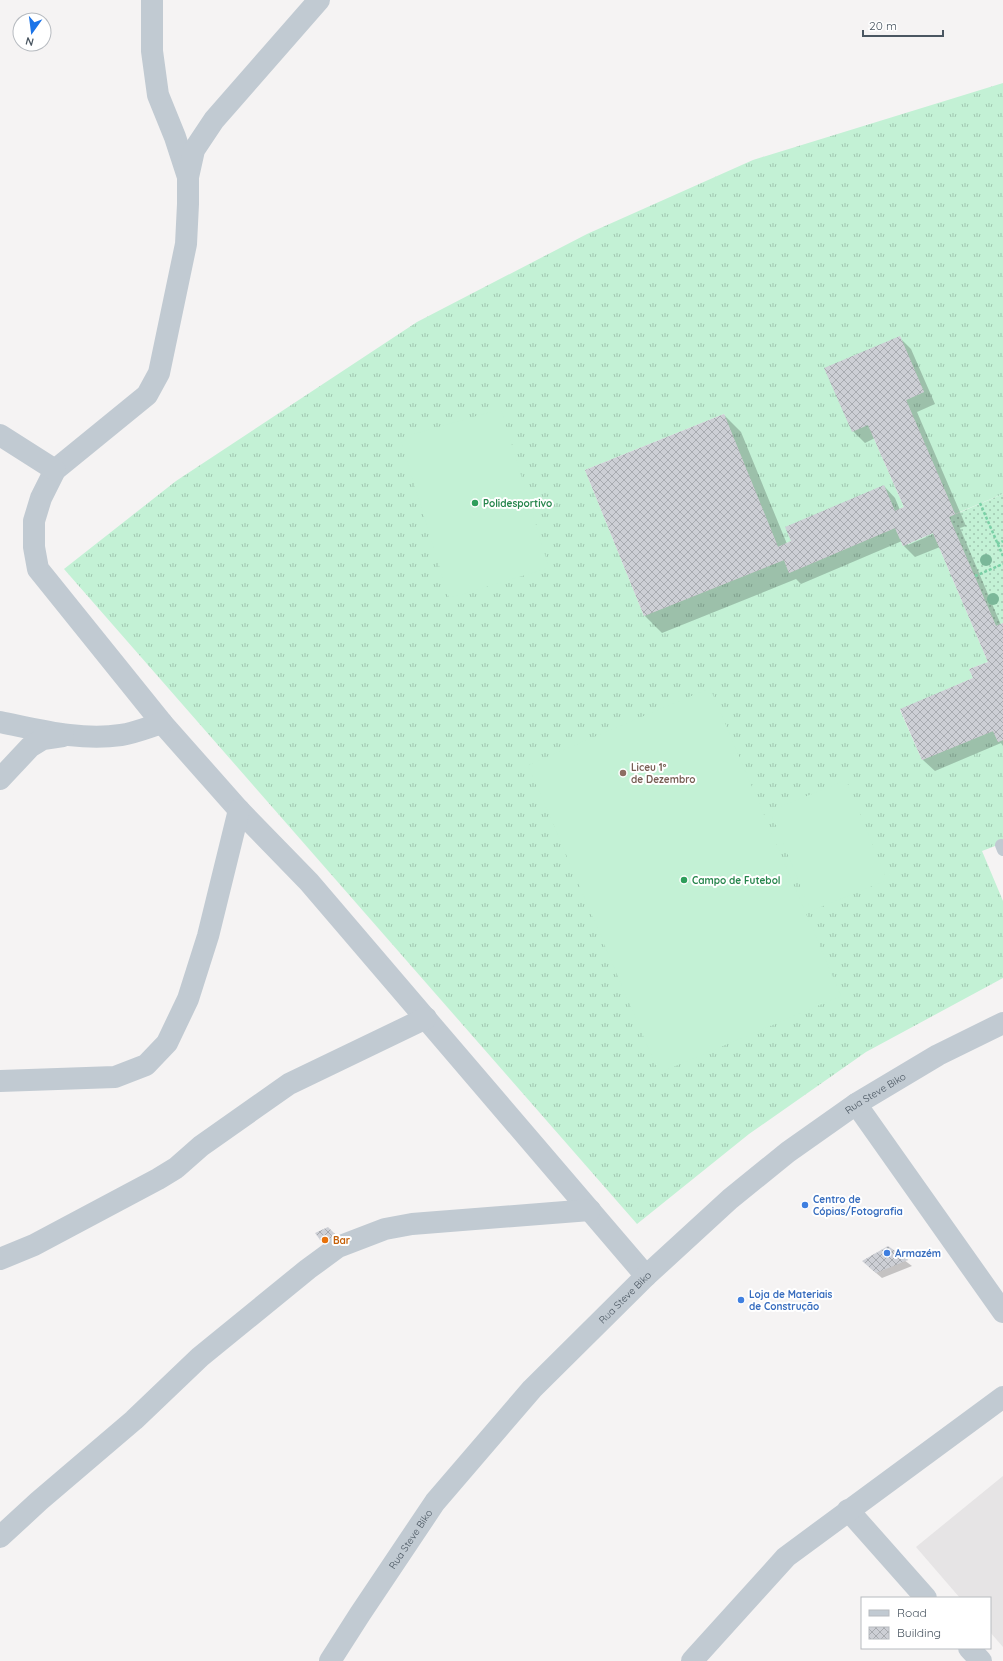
<svg xmlns="http://www.w3.org/2000/svg" width="1003" height="1661" viewBox="0 0 1003 1661" font-family="Quicksand,sans-serif">
<style>
.education{fill:#e6e4e5}
.grass{fill:url(#grass-tufts)}
.garden{fill:url(#garden-dots)}
.pitch{fill:#c3f1d5}
.shadow{fill:#0003;fill-rule:evenodd}
.building{fill:url(#building-cross-hatch)}
.lines{fill:none;stroke-linecap:round;stroke-linejoin:round}
.path{stroke:#7ad0a6;stroke-width:2.5;stroke-dasharray:3 2;stroke-linecap:butt}
.service{stroke:#c1cad2;stroke-width:12}
.minor{stroke:#c1cad2;stroke-width:22}
.tree{fill:#7bb799}
.leisure-dot{fill:#2e9e5b;stroke:#fff;stroke-width:1.5}
.education-dot{fill:#8d6e63;stroke:#fff;stroke-width:1.5}
.shop-dot{fill:#3f7fe0;stroke:#fff;stroke-width:1.5}
.food-dot{fill:#e8710a;stroke:#fff;stroke-width:1.5}
.labels{text-anchor:middle;stroke-width:4;stroke-linejoin:round;paint-order:stroke}
.leisure-label{font-size:10px;font-weight:bold;fill:#27864d;stroke:#fff;text-anchor:start}
.education-label{font-size:10px;font-weight:bold;fill:#785e54;stroke:#fff;text-anchor:start}
.street-label{font-size:10px;fill:#4a5661;stroke:#fff}
.shop-label{font-size:10px;font-weight:bold;fill:#366cbe;stroke:#fff;text-anchor:start}
.food-label{font-size:10px;font-weight:bold;fill:#c56008;stroke:#fff;text-anchor:start}
</style>
<defs>
<pattern id="grass-tufts" width="24" height="20" patternUnits="userSpaceOnUse"><rect width="24" height="20" fill="#c3f1d5"/><path d="M3 7l-1-3M5 7V3M7 7l1-3M15 17l-1-3M17 17v-4M19 17l1-3" fill="none" stroke="#a0c6b0"/></pattern>
<pattern id="garden-dots" width="8" height="8" patternUnits="userSpaceOnUse"><rect width="8" height="8" fill="#c3f1d5"/><path d="M2 2h.1M6 6h.1" fill="none" stroke="#a0c6b0" stroke-width="1.8" stroke-linecap="round"/></pattern>
<pattern id="building-cross-hatch" width="8" height="8" patternUnits="userSpaceOnUse"><rect width="8" height="8" fill="#cdcfd5"/><path d="M0 0l8 8M0 8l8-8" fill="none" stroke="#a8abb0"/></pattern>
</defs>
<rect width="100%" height="100%" fill="#f5f3f3"/>
<!-- education -->
<path class="education" d="M1003 1476V1647L990 1632V1598H960L916 1547Z"/>
<!-- grass -->
<path class="grass" d="M1003 83V494L955 514 906 400 924 392 900 336 868 425 904 507 895 511 791 541 778 547 724 414 585 470 644 616 784 560 789 573 895 528 903 546 933 533 988 662 969 669 973 678 900 710 922 760 993 731 998 742 1003 740V843L982 851 1003 901V978L866 1052 749 1134 637 1224 64 569 176 481 417 322 587 234 753 160Z"/>
<!-- garden -->
<path class="garden" d="M1003 494V623L996 626 949 517Z"/>
<!-- pitch -->
<path class="pitch" d="M501 409 549 568 449 598 400 438Z
M710 688 841 996 659 1073 528 765Z
M846 780 887 880 811 911 770 811Z"/>
<!-- shadow -->
<path class="shadow" d="M899 337 911 349 935 404 917 412 966 526 960 528 1001 625 1003 624V746L1001 743 935 771 923 760 901 710 974 679 989 662 940 547 915 557 904 546 902 541 801 584 796 579 662 633 645 616 586 471 724 415 741 432 787 544 884 486 895 498 900 510 905 508 875 438 865 443 853 431ZM937 531 938 532 908 545V543Z
M888 1248 912 1266 882 1278 869 1267Z"/>
<!-- building -->
<path class="building" d="M900 336 924 392 906 400 955 514 949 517 996 626 1003 623V740L998 742 993 731 922 760 900 709 973 678 969 669 988 662 933 533 903 546 895 528 789 573 784 560 644 616 585 470 724 414 778 547 791 541 785 527 884 485 895 511 904 507 868 425 852 432 824 368Z
M328 1227 336 1235 324 1245 315 1233Z
M888 1246 908 1260 876 1273 862 1261Z"/>
<g class="lines">
<!-- path -->
<path class="path" d="M980 503 1003 556
M997 544 1003 541
M975 576 1003 564"/>
<!-- service -->
<path class="service" d="M1001 845 1003 850"/>
<!-- minor -->
<g class="minor">
<path d="M152 0V51L158 95 175 137 188 177"/>
<path d="M319 0 214 120 194 150 188 177V204L186 244 159 373 147 395 55 470 41 498 34 521V547L38 569 162 723 239 810 309 882 646 1276"/>
<path d="M0 435 55 470"/>
<path d="M0 722C40 730 80 741 121 735 135 733 149 727 162 723"/>
<path d="M0 779 30 747 43 739 63 736"/>
<path d="M0 1081 115 1077 146 1065 167 1043 188 999 208 936 239 810"/>
<path d="M856 1104 1003 1312"/>
<path d="M0 1259 34 1245 158 1179 176 1168 201 1146 289 1084 426 1018"/>
<path d="M848 1510 926 1598"/>
<path d="M0 1537 39 1501 134 1420 200 1357 308 1269 338 1247 385 1229 412 1224 590 1210"/>
<path d="M969 1648 981 1661"/>
<path id="s1" d="M330 1661 360 1614 435 1502 532 1389 646 1276 730 1199 788 1152 856 1104 938 1055 1003 1023"/>
<path d="M692 1661 786 1557 1003 1397"/>
</g>
</g>
<!-- trees -->
<g class="tree">
<circle cx="986" cy="560" r="6"/>
<circle cx="993" cy="599" r="6"/>
</g>
<!-- markers -->
<g class="leisure-dot">
<circle cx="475" cy="503" r="4"/>
<circle cx="684" cy="880" r="4"/>
</g>
<circle class="education-dot" cx="623" cy="773" r="4"/>
<g class="shop-dot">
<circle cx="805" cy="1205" r="4"/>
<circle cx="887" cy="1253" r="4"/>
<circle cx="741" cy="1300" r="4"/>
</g>
<circle class="food-dot" cx="325" cy="1240" r="4"/>
<g class="labels">
<!-- leisure labels -->
<g class="leisure-label">
<text x="483" y="507">Polidesportivo</text>
<text x="692" y="884">Campo de Futebol</text>
</g>
<!-- education labels -->
<g class="education-label">
<text x="631" y="771">Liceu 1º<tspan x="631" dy="12">de Dezembro</tspan></text>
</g>
<!-- street labels -->
<g class="street-label">
<text dy="4" stroke="none"><textPath href="#s1" startOffset="794">Rua Steve Biko</textPath></text>
<text dy="4" stroke="none"><textPath href="#s1" startOffset="470">Rua Steve Biko</textPath></text>
<text dy="4" stroke="none"><textPath href="#s1" startOffset="146">Rua Steve Biko</textPath></text>
</g>
<!-- shop labels -->
<g class="shop-label">
<text x="813" y="1203">Centro de<tspan x="813" dy="12">Cópias/Fotografia</tspan></text>
<text x="895" y="1257">Armazém</text>
<text x="749" y="1298">Loja de Materiais<tspan x="749" dy="12">de Construção</tspan></text>
</g>
<!-- food labels -->
<g class="food-label">
<text x="333" y="1244">Bar</text>
</g>
</g>
<!-- legend -->
<rect x="861" y="1597" width="130" height="52" fill="#ffffff" stroke="#b7bbc0"/>
<rect x="869" y="1610" width="20" height="6" fill="#c1cad2" stroke="#b7bbc0"/>
<text x="897" y="1617" font-size="12" fill="#4a5661">Road</text>
<rect x="869" y="1627" width="20" height="12" fill="url(#building-cross-hatch)" stroke="#b7bbc0"/>
<text x="897" y="1637" font-size="12" fill="#4a5661">Building</text>
<!-- north arrow -->
<g transform="translate(32 32) rotate(194)"><circle r="19" fill="#ffffff" stroke="#b7bbc0"/>
<path d="M0-3L7 15L0 10L-7 15Z" fill="#1a73e8"/>
<text y="-6" font-size="11" font-weight="bold" text-anchor="middle" fill="#4a5661">N</text>
</g>
<!-- scale -->
<path d="M863 30v6h80v-6" fill="none" stroke="#4a5661" stroke-width="2"/>
<text x="869" y="30" font-size="12" fill="#4a5661" stroke="#ffffff" stroke-width="3" paint-order="stroke">20 m</text>
</svg>
